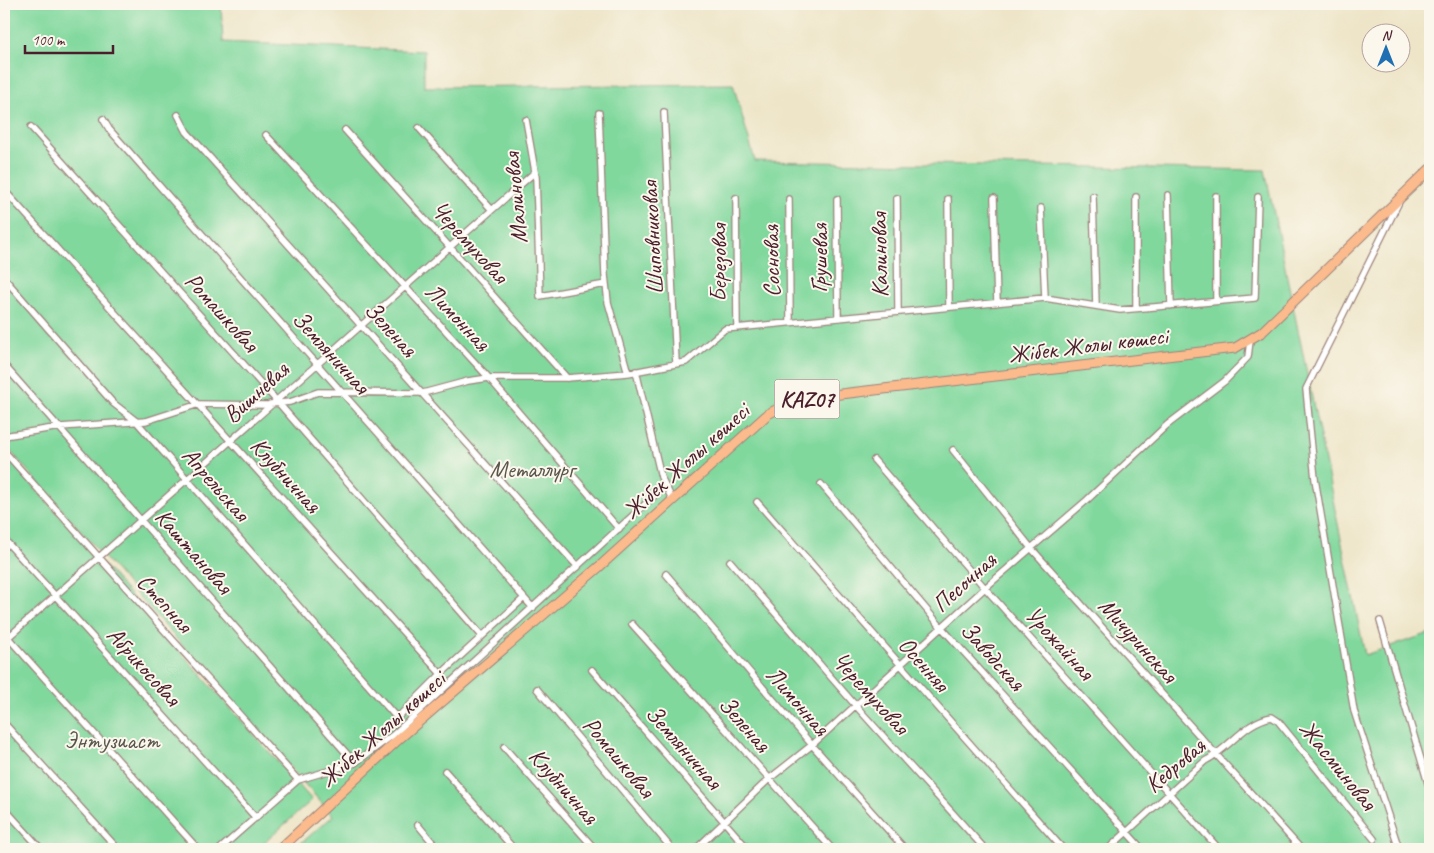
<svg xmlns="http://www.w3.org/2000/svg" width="1434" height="853" viewBox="0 0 1434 853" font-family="Caveat,sans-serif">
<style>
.green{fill:#80d89d;stroke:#657c64}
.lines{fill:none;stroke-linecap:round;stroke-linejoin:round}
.minor-casing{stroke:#9c827a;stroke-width:8}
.trunk-casing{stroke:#9c827a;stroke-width:11}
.minor{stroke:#fff;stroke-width:5.5}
.trunk{stroke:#fbbb8d;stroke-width:9}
.labels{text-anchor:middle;stroke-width:4;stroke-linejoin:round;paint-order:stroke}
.shield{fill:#fbf7ec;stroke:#7f6065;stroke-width:1}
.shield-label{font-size:22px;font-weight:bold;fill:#4a1f2b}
.street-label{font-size:24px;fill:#4a1f2b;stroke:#fbf7ec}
.park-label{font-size:24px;fill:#5a564d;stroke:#fbf7ec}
</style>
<rect width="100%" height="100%" fill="#fbf7ec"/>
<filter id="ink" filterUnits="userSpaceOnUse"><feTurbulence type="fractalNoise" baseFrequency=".02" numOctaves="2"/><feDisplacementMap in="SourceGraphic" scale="10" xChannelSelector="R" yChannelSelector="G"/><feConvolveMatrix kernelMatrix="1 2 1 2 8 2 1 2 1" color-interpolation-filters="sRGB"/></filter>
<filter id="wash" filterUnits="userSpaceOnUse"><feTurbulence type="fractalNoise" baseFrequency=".0096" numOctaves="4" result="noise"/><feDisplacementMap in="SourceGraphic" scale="20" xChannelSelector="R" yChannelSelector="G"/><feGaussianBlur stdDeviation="1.12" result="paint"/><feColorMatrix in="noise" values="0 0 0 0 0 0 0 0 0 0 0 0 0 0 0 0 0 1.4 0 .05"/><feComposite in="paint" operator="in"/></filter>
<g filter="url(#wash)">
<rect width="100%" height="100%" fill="#eee5c8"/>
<!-- green -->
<path class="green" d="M4 4H221L223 42 424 51V87L733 84 755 161 1265 170 1365 655 1430 633V849H294L333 816 4 444Z
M4 453 312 800 257 849H4Z"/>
</g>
<g filter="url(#ink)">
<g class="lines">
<defs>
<path id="minor" d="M664 112 676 363
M599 113 605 275 608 302 628 373
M178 115 187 132 578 567
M103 119 109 129 533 608
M526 120 536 177 540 296 606 284
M31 127 275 399 482 636
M419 128 492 210
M345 130 567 378
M266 135 489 378 619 529
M4 190 441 674
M1168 195 1171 306
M1093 196 1096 306
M1136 197V308
M736 198 737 328
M897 198 898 312
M994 198 997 303
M789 199 790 322
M837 199 838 317
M948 199 949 307
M1399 202 1306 389 1315 479 1354 711 1399 849
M1041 208 1045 298
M4 278 113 403 136 421 397 718 441 674 524 598
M1216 300V196
M4 365 355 763
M636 371 661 477 673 501
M270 404 290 402 318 392 423 393 468 381 489 378H567L628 373 686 362 725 329 1045 298 1120 310 1255 298 1258 197
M4 436 60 427 146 421 199 404 269 405
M953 450 1031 548 1301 849
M4 451 298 780
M874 460 985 588 1219 849
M821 484 942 628 1142 849
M757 502 1063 849
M4 539 256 818
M730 561 856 706 985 849
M666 574 812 745 905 849
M1380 621 1430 790
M632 624 832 849
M4 633 198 849
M4 641 535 172
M592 670 748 849
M537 689 672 849
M4 723 118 849
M504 747 595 849
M445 771 514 849
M4 808 41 849
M418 825 438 849
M220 849 298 780 355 763 393 735 665 486
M696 849 769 779 812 745 985 588 1087 500 1167 425 1225 381 1248 357 1250 341
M1108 849 1205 761C1228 750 1245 721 1272 717L1278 721 1374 839"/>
<path id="trunk" d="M280 849 401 737 600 566 768 414 789 403 815 397 1235 348 1262 332 1430 169"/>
</defs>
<!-- minor casing -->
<use href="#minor" class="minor-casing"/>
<!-- trunk casing -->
<use href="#trunk" class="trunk-casing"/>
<!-- minor -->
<use href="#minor" class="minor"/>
<!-- trunk -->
<use href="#trunk" class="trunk"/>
</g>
</g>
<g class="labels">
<!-- shield labels -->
<rect class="shield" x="774.5" y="379.5" width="65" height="39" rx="4"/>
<g class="shield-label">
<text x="807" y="407">KAZ07</text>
</g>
<!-- street labels -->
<g class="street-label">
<text transform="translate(515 198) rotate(-95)" y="8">Малиновая</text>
<text transform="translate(652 238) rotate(-93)" y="8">Шиповниковая</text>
<text transform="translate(470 242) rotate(48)" y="8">Черемуховая</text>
<text transform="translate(879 255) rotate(-91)" y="8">Калиновая</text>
<text transform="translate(819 258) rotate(-90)" y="8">Грушевая</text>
<text transform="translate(771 261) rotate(-91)" y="8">Сосновая</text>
<text transform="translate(718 263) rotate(-90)" y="8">Березовая</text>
<text transform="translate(222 312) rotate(48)" y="8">Ромашковая</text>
<text transform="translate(458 317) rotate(47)" y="8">Лимонная</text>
<text transform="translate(391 329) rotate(48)" y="8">Зеленая</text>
<text transform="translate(1088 345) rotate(-7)" y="8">Жібек Жолы көшесі</text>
<text transform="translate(331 352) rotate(48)" y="8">Земляничная</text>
<text transform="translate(256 392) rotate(-42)" y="8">Вишневая</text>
<text transform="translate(686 461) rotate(-42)" y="8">Жібек Жолы көшесі</text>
<text transform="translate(286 475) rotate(48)" y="8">Клубничная</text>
<text transform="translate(216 484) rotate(49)" y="8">Апрельская</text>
<text transform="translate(194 551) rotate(49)" y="8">Каштановая</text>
<text transform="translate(964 582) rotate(-42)" y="8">Песочная</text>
<text transform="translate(165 603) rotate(48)" y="8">Степная</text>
<text transform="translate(1138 640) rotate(48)" y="8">Мичуринская</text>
<text transform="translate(1060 643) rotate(48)" y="8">Урожайная</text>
<text transform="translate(993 656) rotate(48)" y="8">Заводская</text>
<text transform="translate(924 664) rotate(49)" y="8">Осенняя</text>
<text transform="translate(144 666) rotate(48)" y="8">Абрикосовая</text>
<text transform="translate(871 693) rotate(48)" y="8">Черемуховая</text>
<text transform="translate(798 701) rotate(49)" y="8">Лимонная</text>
<text transform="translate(745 724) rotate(49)" y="8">Зеленая</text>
<text transform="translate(382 729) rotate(-42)" y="8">Жібек Жолы көшесі</text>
<text transform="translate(684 747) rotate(49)" y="8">Земляничная</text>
<text transform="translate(619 757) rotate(50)" y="8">Ромашковая</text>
<text transform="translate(1175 765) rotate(-40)" y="8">Кедровая</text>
<text transform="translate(1338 765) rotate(51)" y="8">Жасминовая</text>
<text transform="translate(564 786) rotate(49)" y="8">Клубничная</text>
</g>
<!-- park labels -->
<g class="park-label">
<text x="532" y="477">Металлург</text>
<text x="112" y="748">Энтузиаст</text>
</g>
</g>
<!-- margin -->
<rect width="1434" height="853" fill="none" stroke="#fbf7ec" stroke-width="20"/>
<!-- north arrow -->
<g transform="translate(1386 48)"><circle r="24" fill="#fbf7ec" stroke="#b4a19f"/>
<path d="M0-4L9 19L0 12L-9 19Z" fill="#1f6fb2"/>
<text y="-8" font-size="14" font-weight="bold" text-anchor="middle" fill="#4a1f2b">N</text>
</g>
<!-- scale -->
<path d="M25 45v8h88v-8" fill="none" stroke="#4a1f2b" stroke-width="2.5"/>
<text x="32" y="45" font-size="15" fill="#4a1f2b" stroke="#fbf7ec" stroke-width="4" paint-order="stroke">100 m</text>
</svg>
